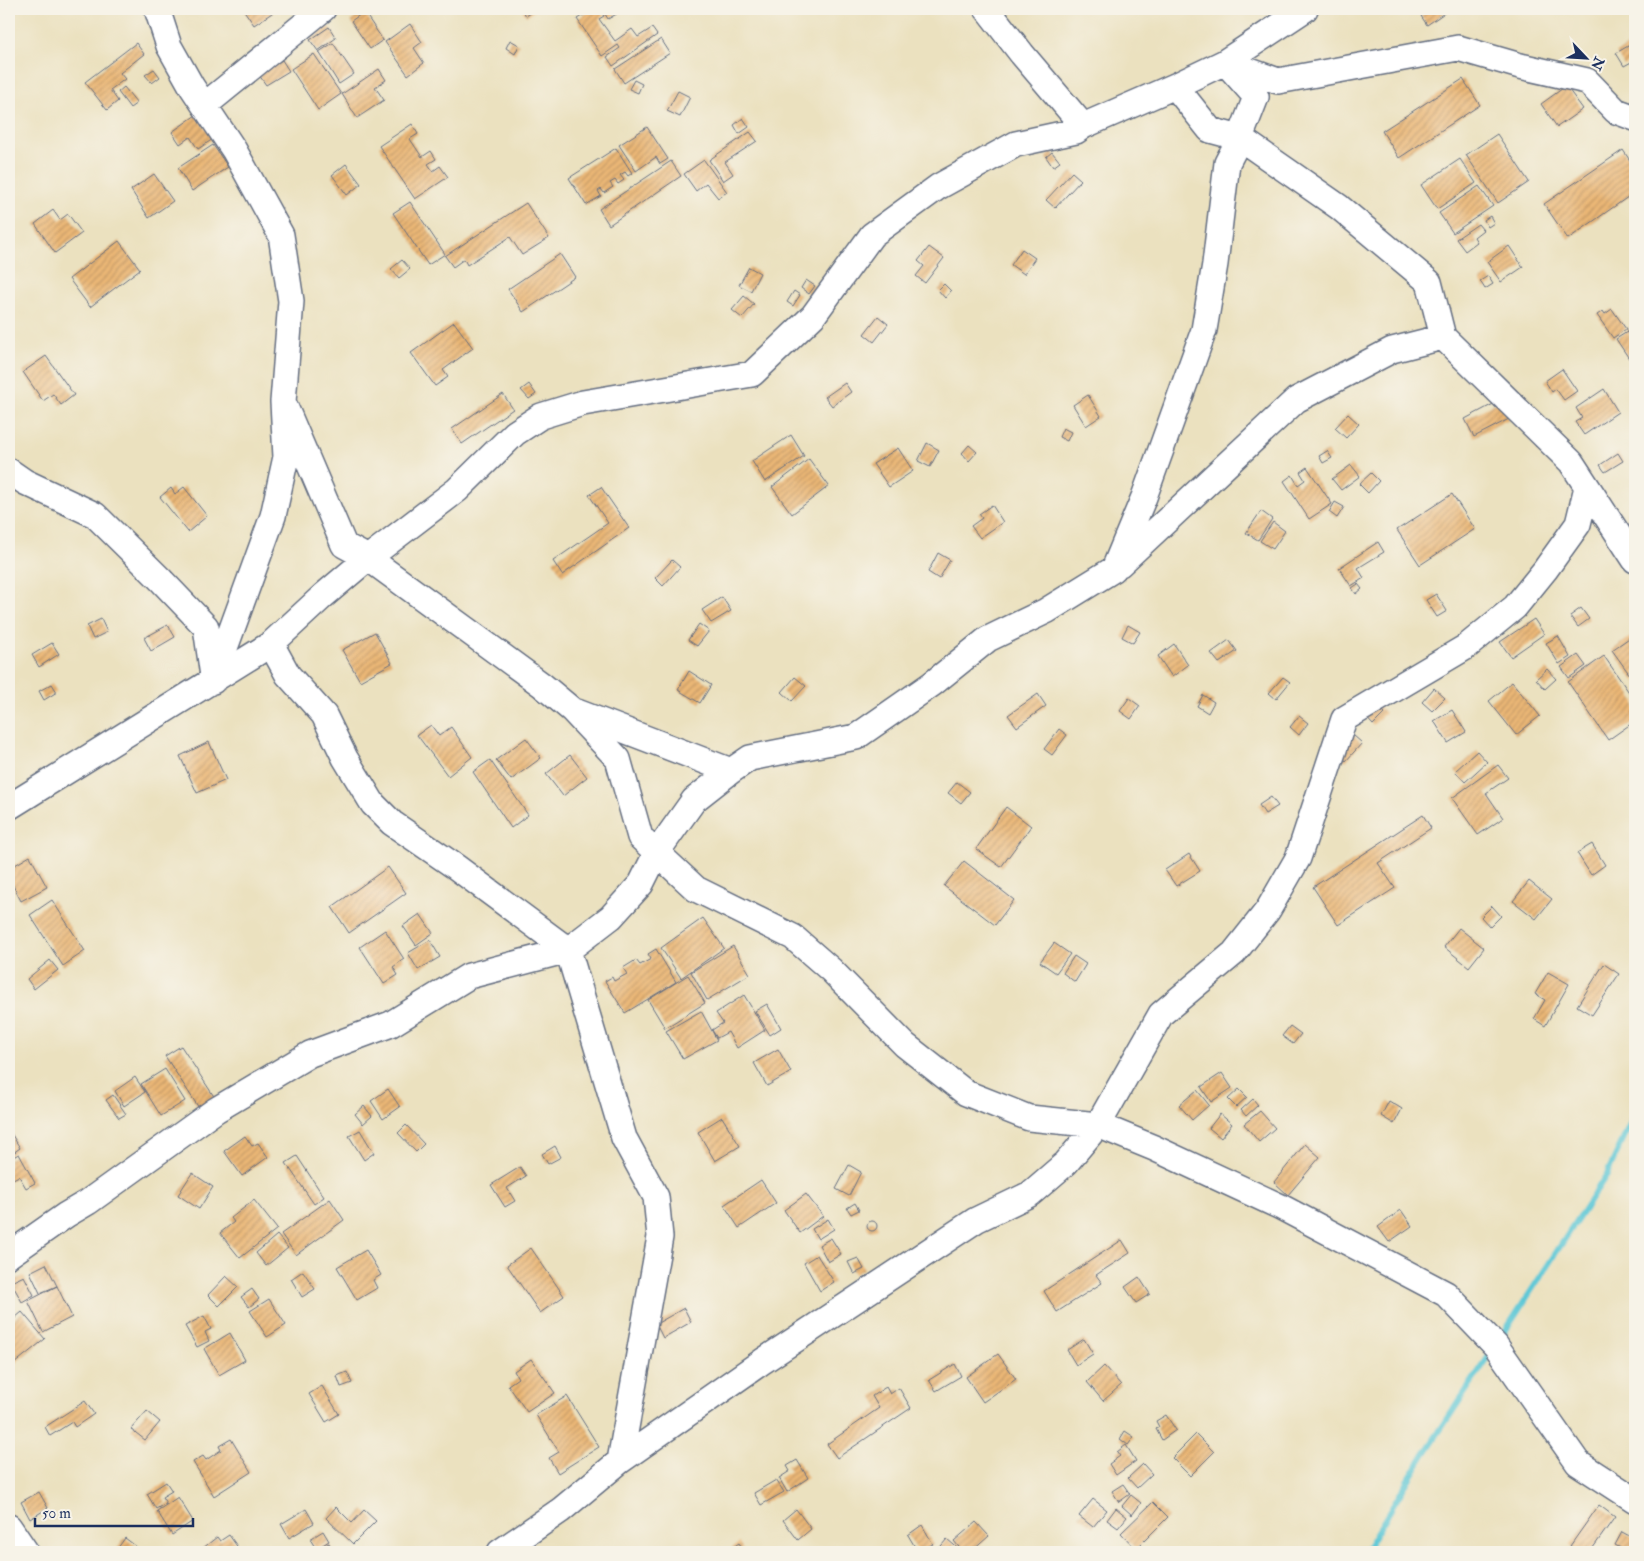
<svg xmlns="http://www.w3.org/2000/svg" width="1644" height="1561" viewBox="0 0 1644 1561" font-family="'IM FELL Double Pica',serif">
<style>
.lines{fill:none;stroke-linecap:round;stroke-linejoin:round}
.stream{stroke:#5cc7d6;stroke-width:6}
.building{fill:url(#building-hatch)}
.minor-casing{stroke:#646d80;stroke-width:28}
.minor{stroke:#fff;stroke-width:25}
</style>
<defs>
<pattern id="building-hatch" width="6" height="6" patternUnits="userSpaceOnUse" patternTransform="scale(1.25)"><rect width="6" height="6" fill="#ebb776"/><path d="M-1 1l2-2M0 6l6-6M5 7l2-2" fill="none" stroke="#be9564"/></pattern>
</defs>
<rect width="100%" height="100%" fill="#f7f3e8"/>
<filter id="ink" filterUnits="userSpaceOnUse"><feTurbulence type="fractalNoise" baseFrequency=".02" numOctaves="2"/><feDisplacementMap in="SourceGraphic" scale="10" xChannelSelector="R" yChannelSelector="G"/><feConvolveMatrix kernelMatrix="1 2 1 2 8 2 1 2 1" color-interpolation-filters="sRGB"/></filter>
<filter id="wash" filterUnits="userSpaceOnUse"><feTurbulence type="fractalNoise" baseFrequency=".0096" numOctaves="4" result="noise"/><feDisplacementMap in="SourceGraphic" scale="20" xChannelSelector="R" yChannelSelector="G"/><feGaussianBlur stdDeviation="1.12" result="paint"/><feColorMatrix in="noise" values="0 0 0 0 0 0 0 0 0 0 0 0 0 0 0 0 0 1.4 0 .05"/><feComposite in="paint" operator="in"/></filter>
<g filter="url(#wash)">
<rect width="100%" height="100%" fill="#ebe1bf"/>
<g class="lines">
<!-- stream -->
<path class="stream" d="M1498 1342 1607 1174 1635 1114
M1365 1552 1423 1456 1493 1350"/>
</g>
<g id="blocks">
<!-- building -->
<path class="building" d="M243 9H278L254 25Z
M522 9H537L526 16Z
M593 9H599L604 16 599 19 615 41 632 29 638 37 652 28 657 35 613 66 607 57 620 48 618 45 602 56 577 19Z
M602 9H625L608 19Z
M1430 9H1450L1427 25 1421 16Z
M364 12 383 40 370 49 351 21Z
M410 24 422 42 414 48 424 63 408 75 385 42Z
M329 27 336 38 318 51 310 40Z
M661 39 670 53 624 83 615 69Z
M510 40 519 45 515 54 506 48Z
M1635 42V60L1624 66 1616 53Z
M136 43 144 54 120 73 125 79 110 90 118 101 107 110 85 82Z
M333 43 354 74 339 84 319 52Z
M314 54 341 94 318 110 291 69Z
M282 60 289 71 266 85 259 75Z
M154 69 160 77 152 83 145 75Z
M379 69 386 80 375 87 384 100 357 118 342 94Z
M1463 79 1480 105 1399 158 1382 131Z
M634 80 642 84 638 93 629 89Z
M1566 86 1583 109 1557 127 1541 104Z
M124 87 137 103 130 108 118 92Z
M678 91 690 97 680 117 667 111Z
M196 115 213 139 198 149 190 137 180 144 172 132Z
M743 118 749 127 739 134 734 125Z
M412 124 418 134 410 139 422 157 431 151 436 159 428 164 433 171 440 166 448 177 415 199 379 146Z
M647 127 668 159 660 164 656 157 636 171 619 145Z
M750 132 757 141 725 162 733 174 723 181 709 160Z
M1497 134 1529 182 1498 203 1466 155Z
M213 145 228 167 192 191 178 168Z
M616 148 632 173 628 176 625 172 620 175 624 180 618 184 615 180 610 183 613 187 604 193 601 189 598 191 601 196 586 205 569 178Z
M1623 150 1635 168V192L1568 239 1544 204Z
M1052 152 1060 162 1053 167 1046 157Z
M1460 159 1476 183 1437 209 1421 185Z
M704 160 727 192 718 198 706 183 696 191 684 174Z
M671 161 681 176 609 225 599 209Z
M346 164 361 184 347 195 332 175Z
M1072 172 1081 180 1055 208 1046 200Z
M154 174 173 201 149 218 131 190Z
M1479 186 1493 206 1453 233 1439 213Z
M410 202 445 254 428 265 393 213Z
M526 203 549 238 522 255 510 237 467 265 464 259 453 267 445 256Z
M53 210 60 220 68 214 82 233 55 253 35 224Z
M1490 216 1494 223 1488 227 1484 220Z
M1478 224 1483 230 1474 237 1477 242 1465 251 1456 239Z
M119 241 140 269 90 307 69 279Z
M1509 246 1523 267 1501 282 1487 262Z
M929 247 944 258 925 283 916 276 924 266 918 261Z
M1022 249 1035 258 1024 274 1011 265Z
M560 254 575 277 523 312 508 289Z
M402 260 410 269 399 278 391 269Z
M749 267 760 273 751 291 739 285Z
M1488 276 1493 284 1485 289 1480 281Z
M806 280 815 286 809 294 801 288Z
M944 284 951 291 945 298 938 290Z
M794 291 800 295 793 306 787 302Z
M744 296 754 304 742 318 732 310Z
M1612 309 1626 329 1613 338 1597 315 1603 311 1605 314Z
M878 316 888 324 874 342 864 334Z
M454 322 473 348 443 370 448 377 435 386 411 353Z
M1635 325V341L1627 331Z
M1627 332 1635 345V365L1634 366 1616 339Z
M46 356 74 395 61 405 53 394 43 401 23 372Z
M1562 369 1577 391 1564 400 1556 389 1552 392 1545 381Z
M845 383 851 392 832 406 825 397Z
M529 384 536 394 529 399 521 390Z
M1604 389 1618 412 1584 435 1575 422 1582 418 1576 408Z
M503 394 513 409 462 444 452 429Z
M1088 395 1101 416 1086 426 1073 405Z
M1499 401 1509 419 1474 437 1465 419Z
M1348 414 1359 424 1346 438 1335 428Z
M1063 428 1071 432 1067 441 1059 437Z
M791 435 804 456 765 482 752 461Z
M927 443 939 450 930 467 918 461Z
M969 445 977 452 969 461 962 453Z
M898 448 913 471 889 487 873 464Z
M1327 451 1332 458 1323 463 1319 456Z
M1618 453 1623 461 1605 472 1600 465Z
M809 459 829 486 792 514 772 487Z
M1351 465 1360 476 1341 490 1332 479Z
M1307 467 1332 504 1309 519 1284 481 1292 475 1298 485 1305 480 1300 472Z
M1371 473 1379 481 1368 493 1359 484Z
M184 487 207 516 188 532 160 497 171 488 175 494Z
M601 487 629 528 562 575 553 561 608 523 589 495Z
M1452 494 1475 529 1420 565 1397 530Z
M1335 502 1344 507 1337 518 1329 512Z
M992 505 1003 522 980 538 971 526 982 518 979 514Z
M1261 511 1272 519 1258 540 1246 533Z
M1273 522 1285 531 1273 549 1260 541Z
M1378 542 1384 552 1358 568 1364 578 1351 586 1339 568Z
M938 553 950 560 939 579 928 572Z
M672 560 680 567 663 586 655 578Z
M1358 584 1362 589 1356 594 1352 588Z
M1436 594 1447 611 1437 617 1426 600Z
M722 597 731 611 711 623 702 610Z
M1581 608 1589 619 1578 627 1570 616Z
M101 619 107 632 93 639 87 626Z
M1534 619 1544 634 1511 657 1500 642Z
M699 624 709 631 697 646 688 640Z
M168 625 175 637 151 651 144 638Z
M1128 625 1140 632 1133 643 1122 637Z
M375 632 392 663 360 681 342 650Z
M1635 634V682L1612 650Z
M1558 636 1570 657 1559 664 1546 643Z
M1229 640 1237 651 1219 663 1211 653Z
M52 643 59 654 39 667 32 655Z
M1174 644 1188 665 1172 677 1158 656Z
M1578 655 1586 666 1569 678 1561 667Z
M1604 656 1635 701V721L1608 740 1568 682Z
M1547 669 1556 679 1545 689 1536 679Z
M689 671 711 685 700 703 678 690Z
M795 677 806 686 792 701 782 692Z
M1283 677 1290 682 1276 699 1269 693Z
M1512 682 1540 716 1516 735 1489 701Z
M52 684 57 692 44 700 39 691Z
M1434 688 1445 698 1432 711 1422 702Z
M1038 694 1046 706 1017 727 1008 715Z
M1203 695 1214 702 1208 713 1197 706Z
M1129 698 1140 706 1131 719 1120 711Z
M1375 703 1385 713 1373 725 1364 715Z
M1452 710 1466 732 1448 743 1434 721Z
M1299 716 1308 723 1299 735 1290 727Z
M431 725 439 736 451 727 472 757 448 776 417 735Z
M1059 729 1067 735 1052 755 1044 749Z
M1353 735 1362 743 1346 761 1338 754Z
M526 738 541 758 511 780 496 760Z
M209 742 226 780 197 793 180 756Z
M1477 751 1487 762 1465 782 1455 771Z
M570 755 587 777 563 796 546 774Z
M490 760 528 815 511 828 473 772Z
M1498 765 1508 778 1486 793 1503 818 1478 835 1452 798Z
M957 782 970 792 961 803 948 793Z
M1271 797 1278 806 1265 814 1259 805Z
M1006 807 1031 826 1001 867 976 849Z
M1423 815 1431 828 1378 863 1395 888 1338 925 1313 887Z
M1592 844 1605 865 1591 875 1577 853Z
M1189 854 1200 871 1176 886 1165 870Z
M30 856 47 887 21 901 9 878V862L12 860 15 865Z
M964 861 1014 900 995 925 944 886Z
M388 867 406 893 349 933 332 907Z
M1529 881 1552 899 1536 919 1513 901Z
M52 900 85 951 63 966 30 915Z
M1492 906 1501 916 1490 927 1481 917Z
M420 914 433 933 416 945 403 926Z
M703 918 724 948 681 978 661 948Z
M1459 928 1484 948 1469 967 1444 947Z
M385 930 404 959 393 967 398 975 384 984 360 947Z
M430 940 440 957 418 970 408 953Z
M1054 943 1070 954 1056 973 1040 962Z
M733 946 750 974 707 1000 691 972Z
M656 949 676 982 625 1013 605 981 612 977 614 981 627 974 623 968 636 960 640 965 651 959 648 954Z
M1074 956 1086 964 1075 982 1063 973Z
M50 960 58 970 34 989 27 979Z
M1604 964 1619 974 1592 1015 1577 1006Z
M1548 972 1569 984 1545 1026 1534 1019 1545 1000 1535 994Z
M688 975 705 1003 665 1028 648 1000Z
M744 995 765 1030 737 1048 728 1032 717 1038 712 1030 723 1023 716 1013Z
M767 1004 781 1028 770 1035 755 1011Z
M701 1011 717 1040 683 1059 666 1031Z
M1290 1026 1301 1034 1293 1044 1282 1036Z
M181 1046 215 1098 199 1108 165 1056Z
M778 1049 791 1072 767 1086 754 1063Z
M165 1069 185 1101 161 1116 141 1084Z
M1222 1073 1232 1088 1211 1102 1201 1087Z
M135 1077 145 1092 124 1106 115 1091Z
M388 1089 400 1107 383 1119 371 1101Z
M1239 1089 1247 1097 1236 1107 1228 1099Z
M1197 1090 1209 1105 1192 1120 1179 1105Z
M113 1095 126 1114 119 1118 106 1100Z
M1253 1099 1258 1105 1246 1116 1241 1110Z
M1389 1101 1402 1109 1394 1124 1381 1116Z
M364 1106 372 1116 363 1124 355 1114Z
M1260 1111 1275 1128 1259 1142 1244 1124Z
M1220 1114 1232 1124 1221 1138 1209 1128Z
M722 1117 740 1146 715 1161 698 1132Z
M406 1125 424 1144 416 1152 398 1133Z
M9 1130 20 1148 9 1156Z
M360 1130 374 1153 364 1160 349 1136Z
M245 1136 252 1146 258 1143 268 1157 242 1176 224 1151Z
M1305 1144 1320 1157 1288 1195 1274 1182Z
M555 1146 561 1157 548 1164 542 1154Z
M19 1154 35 1183 26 1188 19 1176 9 1181V1159Z
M297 1156 324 1197 314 1204 286 1163Z
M849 1165 861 1172 849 1196 836 1189Z
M520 1167 526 1176 507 1188 515 1201 505 1207 491 1185Z
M192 1173 213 1187 199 1209 178 1195Z
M761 1180 776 1203 739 1228 724 1205Z
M806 1194 823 1216 800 1233 784 1210Z
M330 1199 344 1220 296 1255 281 1234Z
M254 1200 277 1229 240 1258 220 1233 234 1222 231 1218Z
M855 1203 859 1210 851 1214 847 1208Z
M1401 1210 1412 1226 1389 1242 1378 1227Z
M828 1219 834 1229 818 1239 812 1229Z
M867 1226a5 5 0 1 1 10 0a5 5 0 1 1-10 0Z
M277 1235 288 1248 266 1266 256 1253Z
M831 1238 841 1254 828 1262 819 1245Z
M1122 1240 1130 1253 1096 1275 1102 1283 1057 1312 1044 1291Z
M531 1248 564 1296 540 1313 507 1265Z
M366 1250 381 1275 373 1280 377 1288 357 1300 337 1267Z
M817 1255 834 1282 820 1291 804 1263Z
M858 1258 864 1269 854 1274 848 1262Z
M46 1264 57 1286 40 1293 30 1272Z
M303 1271 315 1289 302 1297 291 1279Z
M24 1276 34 1295 22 1302 11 1282Z
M226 1276 238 1287 219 1306 208 1295Z
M1139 1277 1150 1294 1136 1303 1125 1287Z
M57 1286 72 1317 43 1332 28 1301Z
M252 1289 259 1299 249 1307 241 1297Z
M269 1299 286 1325 267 1337 250 1311Z
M684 1308 691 1322 663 1338 656 1324Z
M22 1312 45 1339 9 1368V1323Z
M204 1316 211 1329 205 1332 209 1341 197 1347 185 1326Z
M230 1333 245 1360 219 1375 204 1349Z
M1084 1339 1093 1354 1076 1365 1067 1350Z
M998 1354 1016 1379 983 1402 966 1377Z
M531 1359 555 1393 527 1412 508 1385 518 1378 514 1371Z
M955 1364 961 1376 936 1391 929 1380Z
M1104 1366 1121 1385 1103 1401 1087 1382Z
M347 1372 352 1383 341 1387 337 1376Z
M322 1386 339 1414 326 1422 309 1394Z
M886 1387 890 1394 899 1388 911 1408 837 1458 827 1444 879 1408 872 1396Z
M567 1396 599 1447 558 1473 549 1458 559 1452 536 1415Z
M85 1401 94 1414 75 1427 72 1422 50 1436 45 1427Z
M147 1411 160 1422 145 1440 131 1429Z
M1166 1415 1176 1430 1162 1440 1156 1429 1159 1427 1156 1421Z
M1125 1431 1134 1437 1128 1445 1120 1439Z
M1196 1434 1214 1452 1190 1476 1172 1458Z
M231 1439 251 1472 214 1496 193 1462 203 1456 206 1460 221 1450 219 1446Z
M1126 1445 1136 1461 1116 1475 1109 1464 1120 1456 1117 1452Z
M797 1460 808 1478 787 1492 779 1478 790 1471 787 1466Z
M1143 1464 1152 1474 1137 1488 1128 1478Z
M776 1480 784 1492 761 1505 754 1493Z
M166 1482 172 1491 162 1497 166 1503 156 1509 147 1494Z
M1123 1484 1130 1494 1119 1502 1112 1491Z
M39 1492 48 1508 30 1519 21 1502Z
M1131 1495 1141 1503 1132 1515 1122 1506Z
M178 1497 193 1521 172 1535 157 1511Z
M1093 1499 1107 1510 1093 1527 1079 1516Z
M1153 1502 1168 1517 1136 1549 1121 1533Z
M1599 1505 1615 1517 1590 1552H1579L1570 1546Z
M336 1507 352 1523 364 1510 376 1521 353 1544 326 1518Z
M1116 1508 1127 1517 1118 1528 1107 1520Z
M306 1509 314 1523 289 1538 281 1524Z
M796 1509 811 1529 798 1540 783 1520Z
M976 1522 989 1536 971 1552H963L954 1541Z
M922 1525 933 1544 918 1552 908 1535Z
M323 1531 329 1541 316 1549 310 1539Z
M1622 1532 1635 1539V1552H1628L1615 1545Z
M229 1535 239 1549 234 1552H198L217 1537 220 1541Z
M125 1538 137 1547 134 1552H115Z
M947 1539 962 1552H936Z
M329 1543 334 1552H323L321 1548Z
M739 1543 745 1552H726Z"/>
</g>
</g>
<g filter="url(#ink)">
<use href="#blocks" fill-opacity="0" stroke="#646d80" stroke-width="1"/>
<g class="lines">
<defs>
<path id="minor" d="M157 9 169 46 192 87 234 150 281 235 291 301 283 402 286 457 273 516 213 681
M987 9 1022 54 1083 126
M1175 86 1210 130 1240 138 1339 207 1429 282 1443 337
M205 105 323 9
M283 402 344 545 368 558 542 685 572 710 618 759 640 837 696 889 793 937 831 970 905 1045 966 1093 1029 1118 1098 1125 1154 1148 1281 1207 1446 1294 1496 1346 1578 1463 1635 1500
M9 471 25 482 95 515 160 579 206 627 213 676
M1120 564 1296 400 1392 350 1443 337 1571 462 1635 560
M271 644 288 675 324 715 345 758 373 804 392 823 456 867 568 950 624 1138 656 1197 660 1237 620 1461
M577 712 731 771
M9 807 271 644 323 596 368 558 457 490 515 433 541 416 583 403 752 374 813 316 872 235 938 187 1016 144 1076 131 1083 126 1175 86 1225 62 1278 81 1458 48 1520 66 1587 81 1616 111 1635 118
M9 1255 66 1215 88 1202 216 1110 310 1054 391 1024 469 976 568 950 611 917 641 884 657 852 694 800 731 771 750 758 856 737 932 684 988 639 1046 611 1114 569 1144 497 1204 330 1215 264 1227 163 1240 138 1256 97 1225 62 1305 9
M9 1527 26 1552
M500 1552 561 1510 620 1461 763 1361 976 1220 1030 1194 1066 1163 1098 1125 1161 1014 1234 953 1268 910 1298 858 1344 719 1466 647 1515 607 1545 570 1578 524 1587 487"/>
</defs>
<!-- minor casing -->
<use href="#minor" class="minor-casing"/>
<!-- minor -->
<use href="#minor" class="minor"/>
</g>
</g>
<!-- margin -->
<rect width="1644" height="1561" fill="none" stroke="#f7f3e8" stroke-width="30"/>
<!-- north arrow -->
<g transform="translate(1586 58) rotate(115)" stroke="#f7f3e8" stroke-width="4" paint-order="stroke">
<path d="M0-4L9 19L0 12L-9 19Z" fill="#1b2f5e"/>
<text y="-8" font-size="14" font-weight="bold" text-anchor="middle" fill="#1b2f5e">N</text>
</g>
<!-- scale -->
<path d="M35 1518v8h158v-8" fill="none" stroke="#1b2f5e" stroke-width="2.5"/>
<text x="42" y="1518" font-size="15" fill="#1b2f5e" stroke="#f7f3e8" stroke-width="4" paint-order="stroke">50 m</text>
</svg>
